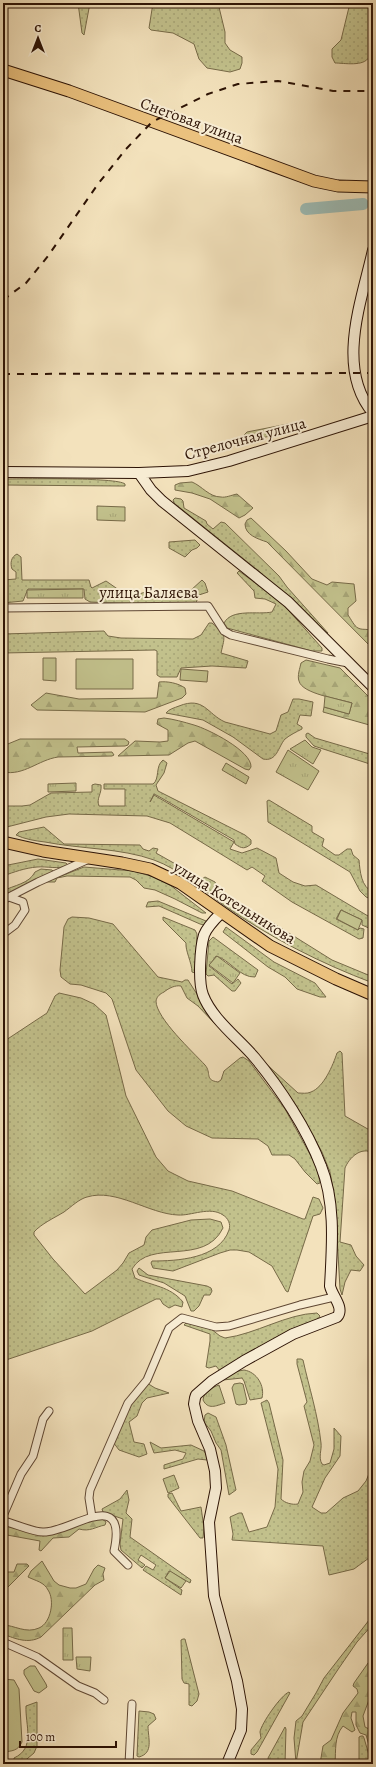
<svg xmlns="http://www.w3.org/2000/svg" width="376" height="1767" viewBox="0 0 376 1767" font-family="Alegreya,serif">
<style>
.grass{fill:url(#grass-dots);stroke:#776a48}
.forest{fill:url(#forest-firs);stroke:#776a48}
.park{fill:url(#park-tufts);stroke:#776a48}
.pitch{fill:#c2c18c;stroke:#776a48}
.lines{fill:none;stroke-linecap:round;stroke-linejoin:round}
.river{stroke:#9dbdb7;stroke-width:12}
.street-casing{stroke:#5e4632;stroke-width:9}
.secondary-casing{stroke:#2c1204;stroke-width:12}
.primary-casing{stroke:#2c1204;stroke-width:13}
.street{stroke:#f7ecd3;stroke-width:7}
.secondary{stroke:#f7ecd3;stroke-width:10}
.primary{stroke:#eac17e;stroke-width:11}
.rail{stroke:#2c1204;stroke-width:2;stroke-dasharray:7 7;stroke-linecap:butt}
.labels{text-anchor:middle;stroke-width:4;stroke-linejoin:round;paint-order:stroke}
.street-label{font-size:16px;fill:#2c1204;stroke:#f7ecd3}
</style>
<defs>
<pattern id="grass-dots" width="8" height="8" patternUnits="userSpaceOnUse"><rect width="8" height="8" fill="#c2c18c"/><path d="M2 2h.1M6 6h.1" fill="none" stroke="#a7a577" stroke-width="1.8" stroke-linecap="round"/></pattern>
<pattern id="forest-firs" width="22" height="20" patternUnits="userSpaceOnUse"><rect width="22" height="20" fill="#c2c18c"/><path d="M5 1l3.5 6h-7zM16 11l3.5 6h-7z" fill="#a7a577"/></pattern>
<pattern id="park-tufts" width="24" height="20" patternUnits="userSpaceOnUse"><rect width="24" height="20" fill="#c2c18c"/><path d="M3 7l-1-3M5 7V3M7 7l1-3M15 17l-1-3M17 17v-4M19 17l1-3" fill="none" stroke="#a7a577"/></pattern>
</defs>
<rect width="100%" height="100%" fill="#f3e2bc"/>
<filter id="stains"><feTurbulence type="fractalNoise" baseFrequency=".005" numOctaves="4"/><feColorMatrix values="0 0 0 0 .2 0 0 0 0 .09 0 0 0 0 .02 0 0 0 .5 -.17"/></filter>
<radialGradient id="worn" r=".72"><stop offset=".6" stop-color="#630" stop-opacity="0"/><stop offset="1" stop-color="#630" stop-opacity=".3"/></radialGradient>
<!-- grass -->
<path class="grass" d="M78 3H90L84 35 82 33Z
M153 3H218L225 32V43L230 50 242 57V63L240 69 230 72 207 68 199 59 194 44 173 33 151 30 149 28Z
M350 3H371L369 57C364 67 344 63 335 63L332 57V49L341 40Z
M293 423 296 426 294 429 245 443 243 442 242 437 247 432Z
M3 479C20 479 117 477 125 484V486H119L3 485Z
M175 498 181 499 183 501 184 508 206 521 207 524 213 529 221 522 225 523 279 576 287 587 328 633 326 634 260 572 174 503 173 500Z
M195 540 200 545 197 548 192 550 185 557 169 548V542Z
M17 554 21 557 22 580H89L91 587 92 588 106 581 129 597 149 591H190L202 580 205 583 208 592 196 596 197 601 195 603 142 604 90 602 85 599 84 589H28L23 601 3 603V580L16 579V572L12 569C10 563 11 557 17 554Z
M239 571 281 602 322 648V651H312L227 628 224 623C232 608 258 615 272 612L276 604 265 599 255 598 254 591 237 573Z
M209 623H212C227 636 225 635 221 653L248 661 246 668 212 666 181 668 177 677H160L157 675V651L155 650 3 653V634L104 631 108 636 121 638 193 639 201 635Z
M293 699H299L313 702 311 716 300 715 297 724 302 727V729C296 732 290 735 285 739 278 747 277 762 263 759L233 737 203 720 166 713C169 709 174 708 179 706 204 696 207 714 225 722L270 734 276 731 281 715 288 712Z
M308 733 315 738 373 755V765L314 746 306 737V734Z
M163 760 167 763 164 773 156 785 158 791 245 835 251 840V844C245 849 242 849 235 844L234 840 158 796 154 794 150 802 154 795 234 842 230 849 242 853 257 848 276 858 279 873 293 882 305 886 316 885 373 919 371 929 362 925V920L341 910 336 919 358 930 360 928 364 929 363 938 359 939 292 902 262 881 265 876 252 867 247 870 170 823 147 816 69 814 46 817 3 828V806H22L30 805 51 793 92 792V785L95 784 101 785C102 794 96 798 99 806H125V789H104V784H153C160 779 155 766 163 760Z
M269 800 312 826V832L324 839 322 846 335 855H339L347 849H351L353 855 359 860C360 871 361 887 373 892V900L366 897 360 891 350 872 268 822 267 801Z
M44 827 64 844 140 845 143 849 149 851 153 848 158 849 156 853 202 879 205 877 215 882 218 889 257 915H260L332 960 373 977V983C320 963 271 938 225 906 203 890 179 869 154 860 121 848 80 849 45 842 36 841 24 839 16 835L19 832Z
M38 859 66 863 68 865C59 870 47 866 37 867 25 868 14 872 3 876V866Z
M84 867 133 871 154 877 170 885 206 913H202L175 899 155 890 144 888 136 880 130 877 67 876 57 878 55 882H46Z
M41 869 52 870 54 872 3 896V891C14 885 29 884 35 872Z
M158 901 206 921 207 922 204 925 200 924 159 906 146 907 148 902Z
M72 917 89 918 113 924 158 977 182 982 185 980H188L217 1026 198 1006 187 998 181 986C175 985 169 988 164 992 160 994 157 996 156 1001 156 1018 193 1052 205 1065 212 1073 204 1080 218 1082L221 1080 224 1071 240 1058 243 1057 249 1061 285 1109 317 1167 320 1183 317 1184 305 1172 295 1159 289 1155H272L268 1146 258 1139 212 1138 186 1126 168 1111 136 1070 112 999 106 993 81 985 70 984 61 977 60 970 64 927 68 919Z
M163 917 195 930 197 934 195 973 192 972C192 963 185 950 186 943L163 920Z
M226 927 274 962 315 983 326 997H320L297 989 285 977 268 967 223 932Z
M213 937 258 970 255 977C240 978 229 959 216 956L209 966 232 984 238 979 241 983 235 991H232L214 975 208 976 206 974 209 941Z
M59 993 81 998 94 1004 106 1015 126 1096 156 1157 168 1171 188 1181 232 1191 303 1219H305L313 1197 319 1199 323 1208 320 1214 313 1216 288 1292 286 1291 272 1266 249 1252 237 1250H230L220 1253 173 1271 153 1268 151 1263 152 1261C177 1261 219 1259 229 1230 231 1224 228 1218 223 1215 210 1206 191 1216 178 1215 149 1214 116 1188 87 1197 79 1199 71 1207 64 1212 54 1218 41 1224 34 1232V1235L53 1259 85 1294 117 1270 123 1263 129 1253 144 1245 146 1237 152 1230 191 1220 210 1219 221 1222 223 1228C204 1267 150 1238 132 1269L135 1278C152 1286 170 1286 183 1302L182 1307 175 1305 169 1308 163 1304 160 1299H156L92 1331 3 1361V1042L47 1013 55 996Z
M340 1051 342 1053 345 1116 373 1132V1153C361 1146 349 1158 345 1168L340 1242 351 1245 356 1256 364 1265 360 1271 351 1270 345 1282 342 1295 340 1289 335 1200 330 1172 322 1152 309 1129 264 1062 298 1093C302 1093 307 1094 311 1092 324 1087 333 1065 337 1053Z
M139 1268 148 1275 207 1286 211 1288 212 1291 210 1295H204L199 1306 194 1311H191L185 1296 164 1283 139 1275 137 1271Z
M317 1313 320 1316 318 1319 278 1337 220 1371 216 1366 209 1368 206 1367 210 1341V1334L184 1325 186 1323 211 1329 220 1336 225 1338C256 1334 286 1314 317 1313Z
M297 1359H301L303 1360C309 1387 318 1415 321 1443 322 1450 318 1457 322 1464L324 1465 330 1463 334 1449V1428L341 1436 340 1456 325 1478 312 1507 321 1513H326L343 1498 358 1491 366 1481 373 1464V1555L354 1569 329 1575 323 1546 232 1540 233 1534 230 1517 239 1513H242L249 1532 267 1527 275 1507 278 1469 261 1403 267 1400 269 1403 283 1460 281 1499C285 1503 292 1505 298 1504L303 1492 302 1482 304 1471 310 1461 314 1445 304 1406 307 1402 297 1364Z
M244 1370C257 1372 265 1386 262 1398L250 1400 244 1381 242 1378 223 1380 233 1372Z
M147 1383 155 1388 169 1393 147 1398 142 1403 137 1416 129 1422 134 1442 144 1444 147 1454 139 1457 119 1450 113 1442 129 1405Z
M208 1413 216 1417 226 1445 236 1490 229 1495 221 1450 216 1443 211 1431 204 1422 205 1415Z
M150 1442 161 1448 191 1445 204 1451 209 1459 207 1460 198 1459 164 1469V1465L183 1459 186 1453 175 1450 154 1453Z
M127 1490 129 1500 126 1513 132 1519 130 1537 191 1580 190 1583 169 1571 165 1578 182 1590 181 1595 143 1570 146 1566 153 1570 156 1565 141 1555 138 1560 145 1565 142 1568 121 1550 120 1544 123 1519 103 1512 102 1509 120 1499Z
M172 1493 181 1511 201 1507 204 1528 203 1538H200L168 1497V1494Z
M373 1615V1624L357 1642 339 1668 303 1722 296 1763 294 1738 296 1721 302 1716 316 1693 324 1678Z
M183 1639H185L199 1694 197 1701 192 1706 189 1705V1684L184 1683 182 1679 181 1640Z
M289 1692 290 1693 257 1752 254 1755 251 1754V1750L261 1738C261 1736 260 1734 260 1732 261 1724 281 1695 289 1692Z
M37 1702V1746L34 1753 21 1764H14V1758C36 1748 25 1725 26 1706Z
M139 1711 149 1712 154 1714 156 1719 148 1726C148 1738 154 1753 139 1757L137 1756Z
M285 1727 286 1729 285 1764H269L268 1758Z
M361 1736H363L364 1738 371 1762 370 1764 359 1762V1737Z"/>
<!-- forest -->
<path class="forest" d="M192 482C202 486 209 497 221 497 225 498 232 495 237 494L253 508 245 515 239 518 210 499 192 493 175 490V485L180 483Z
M251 518 286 551 312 579 327 585 332 582 354 584 356 601 348 608V615C351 619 354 626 358 628 364 631 368 627 373 633V649L267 542C258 539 245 535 245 524L247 520Z
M306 660 340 668 373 701V726L323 712 324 707 349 714 352 703C340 699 302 694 299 681 297 676 300 668 301 663Z
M159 682C167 681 178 683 185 688L186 694 182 698 145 712 37 710 31 705 46 693 79 699 157 698Z
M164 718C173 719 184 722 194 725 208 729 252 751 251 767L249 770 245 769 195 741 188 743 169 755 118 756 135 741 160 742 168 741V730L157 724 158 719Z
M20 739H125L129 742 128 745 125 746 77 747 78 753 112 752 114 755 112 756 58 757C38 760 24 776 3 772V746Z
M101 1518 106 1522 105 1525C95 1527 90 1532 79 1529L69 1537 53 1538 41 1551 39 1550 40 1541 7 1535 3 1540V1525L43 1536 80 1523Z
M42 1561 54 1581 59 1585 70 1588H76L86 1584 94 1569 98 1565 105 1568 103 1574 104 1580 95 1585 41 1637C28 1644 16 1639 3 1634V1625C14 1625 26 1634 39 1628 51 1623 55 1600 48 1590 44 1582 36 1581 28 1577L31 1571Z
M17 1564H27L29 1566 3 1592 5 1574 7 1572H14Z
M373 1656V1689L363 1716 365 1727 373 1731V1752H371L366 1735 360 1733 356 1725V1712H352L351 1718 355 1730 352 1732 343 1726C334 1737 336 1750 335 1764H320L323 1746 331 1740 343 1713 358 1693 357 1689 353 1686 354 1683Z"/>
<!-- park -->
<path class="park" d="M97 506 125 507V521L97 520Z
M83 589V598H27V590Z
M325 696 352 703 349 714 324 707Z
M305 740 312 747 321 750 313 764 290 749Z
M288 750 319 771 308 790 276 772Z
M226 763 249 777 246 784 222 770Z
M76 783V791L48 792V784Z
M217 956 240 973 233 983 209 965Z
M219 1385 225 1403C216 1406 208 1410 203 1400 204 1391 211 1388 219 1385Z
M174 1475 179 1488 168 1493 163 1479Z
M170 1571 186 1581 181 1588 165 1578Z
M63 1628H72L73 1660H63Z
M76 1657H91L90 1671 77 1669Z"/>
<!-- pitch -->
<path class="pitch" d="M43 658H56V681L43 680Z
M76 659H133V689H76Z
M181 669 208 671 207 682 180 680Z
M341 910 362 920 358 930 337 919Z
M240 1383 243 1384 247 1401 246 1404 239 1405 236 1404 232 1388 234 1384Z
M30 1666H35L46 1684 47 1687 39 1693 34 1691 24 1674V1670Z
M3 1679 14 1680 19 1689 22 1742C18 1751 12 1751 3 1752Z"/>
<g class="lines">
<!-- river -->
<path class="river" d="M306 209 363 204"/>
<defs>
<path id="street" d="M3 608 208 606 224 631 231 635 328 659 348 663
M3 900 38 882 89 859
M3 934 15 925 25 910 23 902 9 897
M3 1516 21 1474 33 1456 43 1419 49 1411
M92 1517 89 1498 90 1490 128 1403 147 1380 169 1328 182 1318 216 1327 229 1326 300 1305 334 1297
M3 1521C13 1523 35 1533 44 1532 71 1532 128 1485 114 1551L128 1565
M3 1642 37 1657 78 1686 95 1693 104 1700
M129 1764 132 1704"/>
<path id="secondary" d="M373 250C362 300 335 368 373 413
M3 472 139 473 188 471 229 461 373 416
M139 473 151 490 162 501 288 602 373 687
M221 913C215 919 207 927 204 935 200 948 198 982 203 995 212 1019 239 1039 255 1058 280 1088 307 1129 321 1166 336 1203 332 1248 330 1286 332 1296 345 1308 337 1317L293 1334 244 1361 212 1381 196 1395 195 1398 194 1404 198 1421 210 1449 215 1471 216 1488 209 1522 214 1596 237 1681 242 1709 241 1730 227 1764"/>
<path id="primary" d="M3 70 69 91 314 181 338 186 373 187
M3 842 43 851 122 863 150 869 180 883 270 946 336 979 373 995"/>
</defs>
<!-- street casing -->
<use href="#street" class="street-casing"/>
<!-- secondary casing -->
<use href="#secondary" class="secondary-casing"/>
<!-- primary casing -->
<use href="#primary" class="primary-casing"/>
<!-- street -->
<use href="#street" class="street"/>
<!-- secondary -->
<use href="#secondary" class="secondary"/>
<!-- primary -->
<use href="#primary" class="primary"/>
<!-- rail -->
<path class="rail" d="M3 300 26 283 48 256 98 184 126 149 152 122 208 94 238 84 278 81 333 91H373
M3 374 373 373"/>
</g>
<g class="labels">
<!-- street labels -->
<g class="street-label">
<text transform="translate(192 120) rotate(20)" y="6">Снеговая улица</text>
<text transform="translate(245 438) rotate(-15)" y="6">Стрелочная улица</text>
<text x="149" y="598">улица Баляева</text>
<text transform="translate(235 902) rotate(32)" y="6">улица Котельникова</text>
</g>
</g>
<!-- margin -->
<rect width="376" height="1767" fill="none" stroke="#f3e2bc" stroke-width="16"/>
<rect x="4" y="4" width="368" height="1759" fill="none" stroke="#2c1204" stroke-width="2"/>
<rect x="8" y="8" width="360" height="1751" fill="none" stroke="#2c1204"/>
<!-- north arrow -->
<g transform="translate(38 38)" stroke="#f7ecd3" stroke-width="3" paint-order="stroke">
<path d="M0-3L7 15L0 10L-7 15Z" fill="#2c1204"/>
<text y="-6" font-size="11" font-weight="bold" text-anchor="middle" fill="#2c1204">С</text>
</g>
<!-- scale -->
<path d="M20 1741v6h96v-6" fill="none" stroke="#2c1204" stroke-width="2"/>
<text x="26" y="1741" font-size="12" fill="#2c1204" stroke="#f7ecd3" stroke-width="3" paint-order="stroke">100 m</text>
<rect width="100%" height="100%" filter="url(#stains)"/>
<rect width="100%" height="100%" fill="url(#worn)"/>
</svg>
